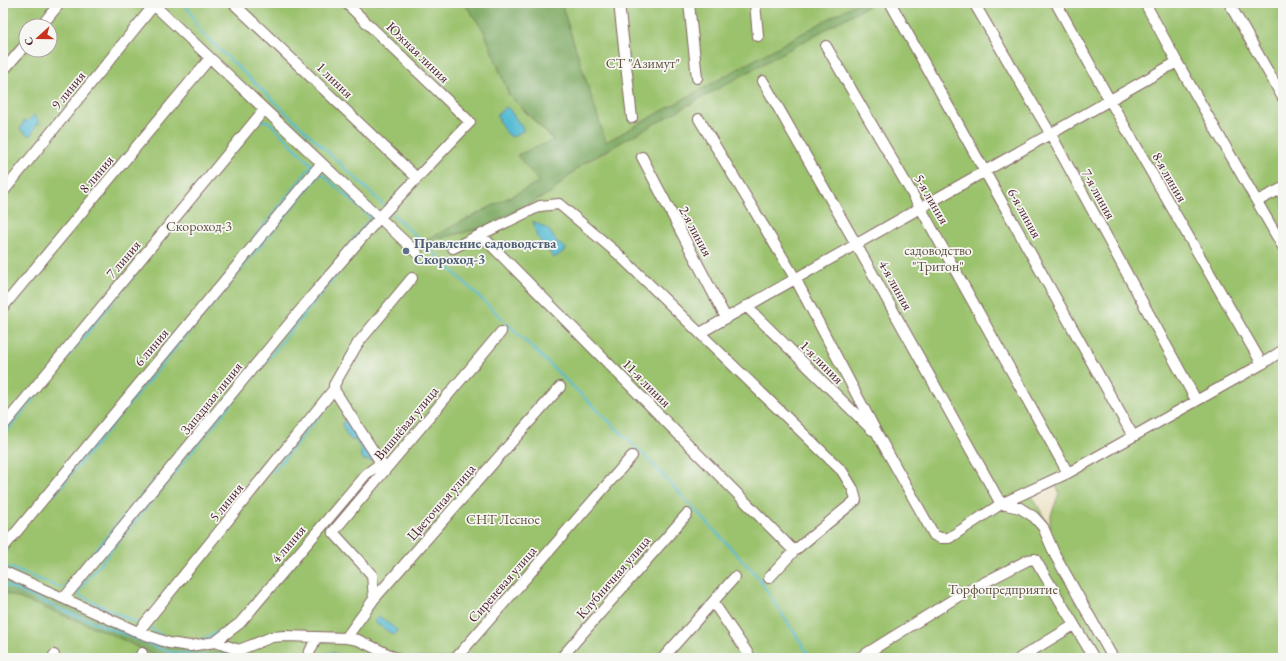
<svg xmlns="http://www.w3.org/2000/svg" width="1286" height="661" viewBox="0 0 1286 661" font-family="'EB Garamond',serif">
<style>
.green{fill:#9bc26d;stroke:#72704c;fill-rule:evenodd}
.forest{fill:#7ca860;stroke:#636446}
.water{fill:#56bcd4;stroke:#506e80}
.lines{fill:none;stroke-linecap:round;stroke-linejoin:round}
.stream{stroke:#56bcd4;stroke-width:2}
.minor-casing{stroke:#836462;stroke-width:12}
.minor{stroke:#fff;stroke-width:10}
.service-dot{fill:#5c6f8a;stroke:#f6f6f2;stroke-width:1.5}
.labels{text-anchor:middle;stroke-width:3.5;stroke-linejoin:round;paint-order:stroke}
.street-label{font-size:14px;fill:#4a1f2b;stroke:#f6f6f2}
.park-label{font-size:14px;fill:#62503f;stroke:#f6f6f2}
.service-label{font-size:14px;font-weight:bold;fill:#4e5e75;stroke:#f6f6f2;text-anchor:start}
</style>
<rect width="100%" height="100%" fill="#f6f6f2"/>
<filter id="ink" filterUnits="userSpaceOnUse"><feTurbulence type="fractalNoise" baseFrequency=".025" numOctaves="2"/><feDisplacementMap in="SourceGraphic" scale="8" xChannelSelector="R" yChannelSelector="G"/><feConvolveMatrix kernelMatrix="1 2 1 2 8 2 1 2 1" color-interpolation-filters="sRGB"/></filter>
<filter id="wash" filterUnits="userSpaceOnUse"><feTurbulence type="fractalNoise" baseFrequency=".012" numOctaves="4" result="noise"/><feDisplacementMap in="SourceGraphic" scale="16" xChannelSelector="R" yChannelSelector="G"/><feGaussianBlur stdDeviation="0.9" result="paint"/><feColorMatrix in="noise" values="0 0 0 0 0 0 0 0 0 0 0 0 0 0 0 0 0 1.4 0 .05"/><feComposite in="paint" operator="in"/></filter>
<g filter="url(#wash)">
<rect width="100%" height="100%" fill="#ede4c8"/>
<!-- green -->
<path class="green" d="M3 3H448L452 8 457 3H464L484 31 509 95 554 141 539 182 421 243 552 192 582 164 608 151 561 3H1276L1283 16V658H3ZM26 26H50V50H26ZM1056 485 1059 493 1050 518V529L1032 495Z"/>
<!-- forest -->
<path class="forest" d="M464 3H561L606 142 857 3H873L582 164 552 192 482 228 418 244 539 182 517 155 554 140 509 95 484 31Z
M3 575 159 644 215 646 228 651 229 656 226 658H167L145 651 111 634 3 592Z"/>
<!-- water -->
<path class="water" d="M506 107 509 109 524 130 513 137C504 134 501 124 497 115Z
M34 115 40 123 35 125 36 127 30 136 20 130 24 121H28Z
M533 221 549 230 557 242 567 249 554 258 537 237Z
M346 419H349L375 459 373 461 364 460 360 455 362 451 355 440H351L346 434 342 424Z
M379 616 398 631 394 635 374 622Z
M333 652 342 658H324L325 654Z"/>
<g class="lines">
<!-- stream -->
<path class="stream" d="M182 3 190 11 199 30 386 207
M391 212 641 452 758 577 811 658
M252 240 312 165 269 122 264 120 260 122
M3 436 135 274
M273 472 333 399
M54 495 321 173 371 218 348 246
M3 555 7 550
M3 565 61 588 66 585 158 476
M3 584 62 610 170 652 208 657 226 655
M139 624 79 595V590L343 267
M147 626 165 637
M201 640 223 630"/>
</g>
</g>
<g filter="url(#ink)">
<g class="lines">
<defs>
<path id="minor" d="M150 3 154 5 417 253
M233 3 417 178
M619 3 632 118
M689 3 697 78
M755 3 758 36
M974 3 1050 133 1196 400
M1056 3 1109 99 1262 364
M1145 3 1177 62 1283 247
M1229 3 1283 98
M891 4 1133 436
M41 26 60 3
M826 46 920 207 1068 473
M3 71 26 44
M763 81 856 244 1001 504 1020 508 1034 517 1043 527 1055 555 1113 658
M699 119 795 278 879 437 934 535 940 538H949L1001 504 1068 473 1262 364 1283 350
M642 157 726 318
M3 192 154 5
M1257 201 1283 188
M481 235 794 551
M453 248 540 206 559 204 617 253 842 471 853 489 856 500 794 551 769 578
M746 306 872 430
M3 307 210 58
M700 333 1177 62
M3 426 264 110
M383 469 381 463 335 391 334 385 358 343 412 278
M3 548 321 164
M3 571 138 632 169 643 190 646 215 642 239 650 272 637 285 636 346 638 358 640 396 658
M64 598 316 291 380 217 470 122 346 3
M374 599 372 575 333 532 501 332
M713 602 751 658
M138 632 334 389
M346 638 374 599 560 387
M215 642 240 623 366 474 381 463
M53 658 54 655
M139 658 142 653
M307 658 316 638
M456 658 632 456
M561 658 687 514
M663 658 735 577
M859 658 962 594 1028 560 1035 559 1094 658
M1020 658 1074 625"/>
</defs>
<!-- minor casing -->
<use href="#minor" class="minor-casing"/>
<!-- minor -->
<use href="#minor" class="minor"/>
</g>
</g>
<!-- markers -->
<circle class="service-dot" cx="406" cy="251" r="4"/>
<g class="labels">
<!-- street labels -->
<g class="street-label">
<text transform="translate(418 52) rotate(44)" y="5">Южная линия</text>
<text transform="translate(335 80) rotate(44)" y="5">1 линия</text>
<text transform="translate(68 90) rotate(-51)" y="5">9 линия</text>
<text transform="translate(96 174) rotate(-50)" y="5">8 линия</text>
<text transform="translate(1170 177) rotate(60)" y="5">8-я линия</text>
<text transform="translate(1099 194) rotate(61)" y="5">7-я линия</text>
<text transform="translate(932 199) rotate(60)" y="5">5-я линия</text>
<text transform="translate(1025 213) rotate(61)" y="5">6-я линия</text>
<text transform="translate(696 231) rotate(62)" y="5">2-я линия</text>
<text transform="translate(123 259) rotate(-50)" y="5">7 линия</text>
<text transform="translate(896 285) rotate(61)" y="5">4-я линия</text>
<text transform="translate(151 347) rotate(-50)" y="5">6 линия</text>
<text transform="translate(822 362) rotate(45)" y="5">1-я линия</text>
<text transform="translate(647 383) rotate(45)" y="5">11-я линия</text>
<text transform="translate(211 398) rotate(-51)" y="5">Западная линия</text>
<text transform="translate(406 423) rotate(-50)" y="5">Вишнёвая улица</text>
<text transform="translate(226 502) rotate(-51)" y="5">5 линия</text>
<text transform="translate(441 502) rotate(-49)" y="5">Цветочная улица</text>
<text transform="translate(288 544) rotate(-50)" y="5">4 линия</text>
<text transform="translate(613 577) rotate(-49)" y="5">Клубничная улица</text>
<text transform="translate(502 584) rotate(-49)" y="5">Сиреневая улица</text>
</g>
<!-- park labels -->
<g class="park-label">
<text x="643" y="68">СТ "Азимут"</text>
<text x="199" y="231">Скороход-3</text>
<text x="938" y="255">садоводство<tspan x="938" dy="16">"Тритон"</tspan></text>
<text x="503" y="524">СНТ Лесное</text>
<text x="1003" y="594">Торфопредприятие</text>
</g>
<!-- service labels -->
<g class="service-label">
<text x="414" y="248">Правление садоводства<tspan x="414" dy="16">Скороход-3</tspan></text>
</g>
</g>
<!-- margin -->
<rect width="1286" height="661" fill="none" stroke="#f6f6f2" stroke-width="16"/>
<!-- north arrow -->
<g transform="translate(38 38) rotate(249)"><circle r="19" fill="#f6f6f2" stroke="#b1a0a2"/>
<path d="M0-3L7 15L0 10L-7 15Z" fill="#c8321e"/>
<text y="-6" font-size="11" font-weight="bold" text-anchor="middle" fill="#4a1f2b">С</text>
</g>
</svg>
